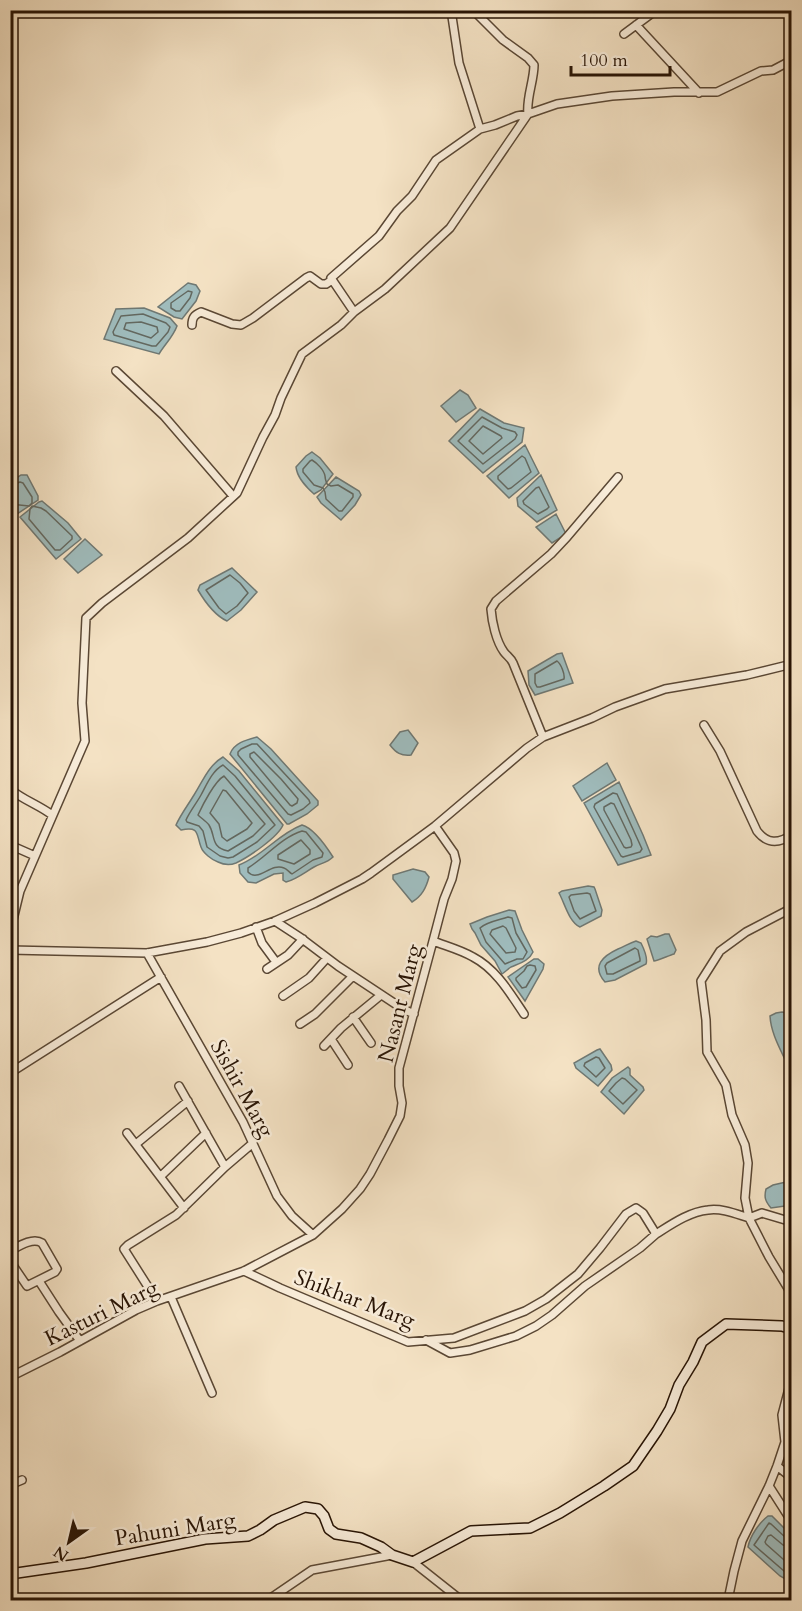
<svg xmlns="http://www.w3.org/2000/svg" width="802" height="1611" viewBox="0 0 802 1611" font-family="Cardo,serif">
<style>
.water{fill:#9fbcbd;stroke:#6f7873;stroke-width:1.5}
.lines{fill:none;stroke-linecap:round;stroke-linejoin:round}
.shore{stroke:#636860;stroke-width:1.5}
.street-casing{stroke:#5a4734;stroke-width:10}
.secondary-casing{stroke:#271304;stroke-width:12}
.street{stroke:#f8ecd9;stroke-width:7}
.secondary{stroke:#f8ecd9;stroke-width:9}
.labels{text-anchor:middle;stroke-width:5;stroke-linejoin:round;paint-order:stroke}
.street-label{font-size:22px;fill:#271304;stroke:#f8ecd9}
</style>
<rect width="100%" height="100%" fill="#f4e2c4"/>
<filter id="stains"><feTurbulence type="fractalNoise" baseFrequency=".00333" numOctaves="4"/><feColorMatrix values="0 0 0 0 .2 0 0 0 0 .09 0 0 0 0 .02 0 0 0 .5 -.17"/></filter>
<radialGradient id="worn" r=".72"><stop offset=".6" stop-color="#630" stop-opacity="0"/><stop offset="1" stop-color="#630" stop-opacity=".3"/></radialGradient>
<!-- water -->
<path class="water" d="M188 283 196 285 200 291 196 301 182 319 174 317 158 307Z
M144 308 170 318 177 326C173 337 165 344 159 354L104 339 116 309Z
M460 390 468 395 476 408 456 422 441 406Z
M480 409 504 423 524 428 522 442 483 473 449 441Z
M525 445 539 473 509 498 487 476Z
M312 452 320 458 333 474 321 490 314 494C307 488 297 477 296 467L306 456Z
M21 475H27L38 496V500L17 514 11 508V482Z
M541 475 557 510 537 522 518 506 517 498Z
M336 477 359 491 361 495 355 505 341 520 321 503 317 497Z
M42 501 68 523 81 539 56 559 20 517 39 502Z
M556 514 566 534 552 543 536 527Z
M85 539 102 555 78 573 64 559Z
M232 568 257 592 241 610 227 621C214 615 205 602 198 590L200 585Z
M562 653 573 683 535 695 529 685 528 671 557 654Z
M408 730 418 743 411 755C401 756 396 753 390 745L400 732Z
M257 737 271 749 318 801V805L307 814 289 824H287L230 754C234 743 246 740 257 737Z
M223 757 239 771 283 825C278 837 249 857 236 863 231 865 224 865 218 862 212 860 203 853 201 847 196 834 200 826 181 830L176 825C181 814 188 805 194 795 203 781 208 766 223 757Z
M607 763 616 780 582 801 573 786Z
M619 782 643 835 651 855 618 865 584 803Z
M302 825C313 828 326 846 333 857 327 863 321 863 314 867 305 872 297 879 286 882L283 880V873L274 874 256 883 248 882 240 873 239 865C263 856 278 834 302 825Z
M413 869 425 872 429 877C426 888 422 896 412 902L393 879V875Z
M588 886 594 887 595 889 602 910 601 916 580 927C569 922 565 904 559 893L562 891Z
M509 910 515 911 522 930 533 952C529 961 520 963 511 967 508 969 505 972 502 974L495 961 481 945 475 933 472 929 470 924 487 917Z
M665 934H669L676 950 674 954C670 955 657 961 654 961L647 939 651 936 657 937Z
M636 941 641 943C644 949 648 958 646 964L615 980 605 982C591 966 603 956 618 949 624 947 629 943 636 941Z
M534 959H538L544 964 543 969 525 1001 508 977Z
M782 1012 791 1014V1073C784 1055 771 1036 770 1016L776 1013Z
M600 1049 611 1065 612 1070 598 1086 576 1068 574 1063 597 1050Z
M628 1067 630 1069V1075L643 1087 644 1090 624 1114 601 1092 612 1078Z
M786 1182H791V1209L785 1206 771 1208C765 1201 764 1197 766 1189L773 1185Z
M768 1516H772L791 1535V1579L789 1581 780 1576 748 1547C750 1536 759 1523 768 1516Z"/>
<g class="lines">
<!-- shore -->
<path class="shore" d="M188 291 192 292 190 298 180 311H176L171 308V303Z
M143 314 166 323 170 327 168 332 156 346H152L114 335 113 332 121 316Z
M141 322 157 327 158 332 151 338 124 329 126 323Z
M482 417 502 428 515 432 517 435 515 439 483 464 458 441Z
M483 426 501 436 502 438 483 454 469 441Z
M522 456 525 458 531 472 511 488 508 489 498 479V476Z
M310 461 312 460C317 463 324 470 325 476 325 479 326 481 327 484L331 486 338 485 353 494V497L342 511H339L326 499 325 492 323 488 314 485 303 472V469Z
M10 486 20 482 23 483 32 497V503L29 506 10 504
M539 487 549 507 547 509 538 514 524 504 523 501 536 488Z
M32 506 41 508 46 511 72 536V539L60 550H55L29 519 30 509Z
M230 575 240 583 248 593 237 606 226 614 219 608 206 590Z
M557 661C561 664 565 674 564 679L540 687H537L535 683V674Z
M252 744H257L309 800 310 803 303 809 291 815 288 814 238 755V752L241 749Z
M254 752 281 779 298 799 297 803 292 806 290 805 250 757V754Z
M223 765 235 776 275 825 257 842 233 857 228 858 220 856 207 847 203 831 199 826 187 822 186 820C190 811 196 804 201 795 207 784 212 771 223 765Z
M224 776 265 824 253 836 228 851C210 847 216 836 209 825 206 821 201 818 198 815 203 804 215 781 224 776Z
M223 790 226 791 252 823 247 829 227 841 222 837 219 824 210 813Z
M613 793 617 794 642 849 640 852 623 857 621 856 594 807 595 804Z
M611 803 614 804 631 840 632 845 631 847 626 848 624 847 604 810V807Z
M302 831 306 832 323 853 322 857 313 860 292 874C289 872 287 869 284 868 271 862 258 883 248 872V868C266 857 282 837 302 831Z
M301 840 310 850V854L294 864 278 859V855Z
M587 893 590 894 596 911 580 919 574 911 569 897 571 895Z
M508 917 512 918 516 933 527 952 523 959H517L505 964 486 942 480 928C486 922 499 920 508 917Z
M503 926 506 928 516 948 515 952 506 953 490 934 492 930Z
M635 948 638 950 640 959V961L613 974H607L605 966 607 963Z
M530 965 535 966 536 970 526 987 522 988 516 980V978L524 971 527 966Z
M596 1057 599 1058 605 1068 596 1077 584 1066 585 1063Z
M622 1078 625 1079 637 1090 623 1104 609 1091 616 1083Z
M792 1539 786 1538 771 1524 769 1523 754 1545 784 1571 792 1574
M792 1547 783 1545 771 1535 768 1536 765 1542 766 1544 792 1567"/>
<defs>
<path id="street" d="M451 10 459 63 480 129
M636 25 699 93
M624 34 651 14
M354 312 331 278 379 236 397 211 412 196 436 160 480 129 495 125 517 116 528 114 557 104 612 96 674 92H717L761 71 773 70 792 60
M192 325C192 318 194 315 201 312L232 324 241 325 253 318 306 278 310 276 321 284H326L332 280
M116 371 164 416 233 496
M704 725 720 751 757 831C767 844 778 844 792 835
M543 737 513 663C511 658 507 656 504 652 496 641 492 622 491 609L496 601 551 554 567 537 618 477
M10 789C23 800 39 805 52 815
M10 845 35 856
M792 908 746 932 720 951 701 981 706 1020 707 1052 726 1085 732 1115 745 1145 748 1163 745 1198 749 1218 769 1257 792 1295
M275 921 301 938 338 966 403 1009 414 1014
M256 927 262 943 276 962
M10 932 20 891 85 741 82 703 86 618 102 603 188 538 237 493 263 437 275 415 281 398 302 354 341 325 354 312 385 289 450 228 528 114C526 98 534 81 534 65L528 58 503 40 473 10
M433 941C446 946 461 950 473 957 496 969 510 993 524 1014
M10 950 147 953 207 942 241 933 275 921 315 903 362 879 371 873 435 826 527 748 543 737 592 718 615 707 665 689 747 675 792 664
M147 953 243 1122 277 1196 292 1216 313 1235
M267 969 288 955 303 939
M283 996 309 978 327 958
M353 1017 371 1043
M300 1024 315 1014 353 976
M331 1039 348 1065
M324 1046 341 1028 381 995
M10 1073 161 977
M179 1086 225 1167
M127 1133 184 1208
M136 1144 188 1101
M161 1176 206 1133
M749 1218 762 1213 792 1222
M10 1251C19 1246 33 1237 42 1243L57 1269 55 1272 27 1286 10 1261
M244 1271 280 1288 408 1342 454 1338 525 1311 546 1299 578 1274 600 1248 626 1214 636 1208 643 1213 656 1234C672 1224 689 1212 708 1210 722 1208 736 1214 749 1218
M39 1281 59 1312 80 1341
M171 1297 212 1393
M157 1301 124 1249 128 1245 176 1215 225 1167 253 1143
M426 1340 450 1353 470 1350 516 1336 536 1326 552 1315 585 1286 640 1248 656 1234
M10 1377 60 1352 136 1310 157 1301 244 1271 313 1235 342 1209 360 1189 370 1174 388 1140 400 1116 402 1103 399 1086V1068L433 941 444 899 452 879 456 861 454 853 435 826
M777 1466 792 1478
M10 1485 22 1480
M769 1486 792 1522
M413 1562 461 1600
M268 1600 312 1570 392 1555
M728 1600 734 1571 742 1541 769 1486 777 1466 785 1442 782 1415 792 1377"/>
<path id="secondary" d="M10 1574 86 1563 205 1539 248 1536 260 1530 274 1520 305 1507 318 1509 324 1516 329 1529 336 1534 361 1538 381 1547 392 1555 413 1562 471 1531 530 1528 560 1513 604 1486 633 1466 657 1431 670 1409 679 1385 693 1362 702 1342 726 1324 782 1326 792 1329"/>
</defs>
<!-- street casing -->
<use href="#street" class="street-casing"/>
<!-- secondary casing -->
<use href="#secondary" class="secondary-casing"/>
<!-- street -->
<use href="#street" class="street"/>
<!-- secondary -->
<use href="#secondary" class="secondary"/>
</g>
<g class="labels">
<!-- street labels -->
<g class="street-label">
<text transform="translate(399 1003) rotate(-76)" y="8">Nasant Marg</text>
<text transform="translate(243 1088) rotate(61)" y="8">Sishir Marg</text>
<text transform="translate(355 1298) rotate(21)" y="8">Shikhar Marg</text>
<text transform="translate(101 1312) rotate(-26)" y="8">Kasturi Marg</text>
<text transform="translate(175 1528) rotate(-9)" y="8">Pahuni Marg</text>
</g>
</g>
<!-- margin -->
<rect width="802" height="1611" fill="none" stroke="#f4e2c4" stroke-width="36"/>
<rect x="12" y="12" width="778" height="1587" fill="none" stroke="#271304" stroke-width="3"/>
<rect x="18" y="18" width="766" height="1575" fill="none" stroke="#271304" stroke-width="1.5"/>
<!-- north arrow -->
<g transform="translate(69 1542) rotate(214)" stroke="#f8ecd9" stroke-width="4.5" paint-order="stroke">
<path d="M0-4.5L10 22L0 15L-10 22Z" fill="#271304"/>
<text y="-9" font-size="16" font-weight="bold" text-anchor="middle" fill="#271304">N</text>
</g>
<!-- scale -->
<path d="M571 66v9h99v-9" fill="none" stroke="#271304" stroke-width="3"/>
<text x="580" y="66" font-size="18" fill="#271304" stroke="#f8ecd9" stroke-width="4.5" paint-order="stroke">100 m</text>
<rect width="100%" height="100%" filter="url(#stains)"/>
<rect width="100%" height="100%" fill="url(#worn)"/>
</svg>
